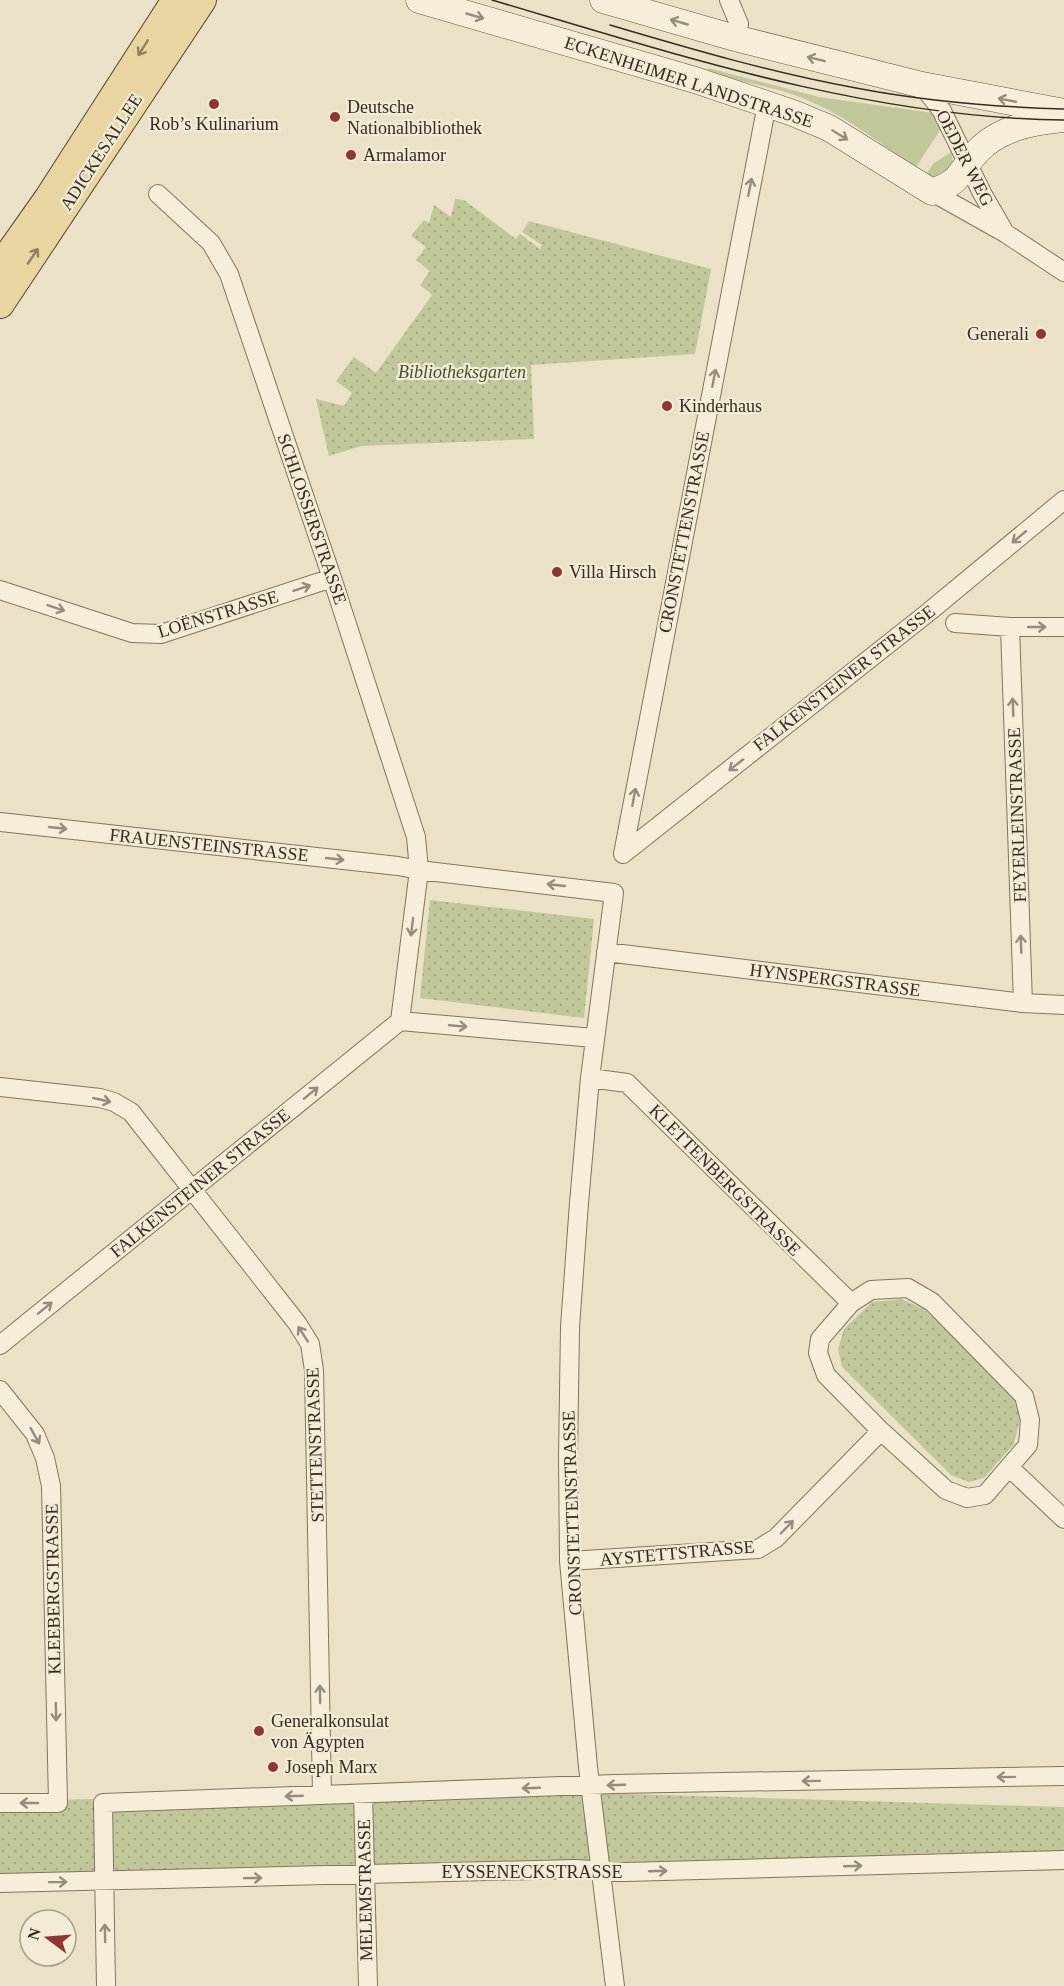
<svg xmlns="http://www.w3.org/2000/svg" width="1064" height="1986" viewBox="0 0 1064 1986" font-family="'Times New Roman',serif">
<style>
.green{fill:#c1c79b}
.park{fill:url(#park-dots)}
.lines{fill:none;stroke-linecap:round;stroke-linejoin:round}
.minor-casing{stroke:#84735e;stroke-width:20}
.secondary-casing{stroke:#665541;stroke-width:27}
.primary-casing{stroke:#524232;stroke-width:30}
.minor{stroke:#f6eed9;stroke-width:18}
.secondary{stroke:#f6eed9;stroke-width:26}
.primary{stroke:#e9d5a2;stroke-width:28}
.tram{stroke:#362b20;stroke-width:1.5}
.oneway{stroke:#968c7c}
.oneway2{stroke:#908061}
.poi-dot{fill:#8d3633;stroke:#f2ebd6;stroke-width:2}
.labels{text-anchor:middle;stroke-width:4.5;stroke-linejoin:round;paint-order:stroke}
.street-label{font-size:18px;fill:#362b20;stroke:#f2ebd6}
.poi-label{font-size:18px;fill:#362b20;stroke:#f2ebd6;text-anchor:start}
.park-label{font-size:18px;font-style:italic;fill:#455029;stroke:#f2ebd6}
</style>
<defs>
<pattern id="park-dots" width="8" height="8" patternUnits="userSpaceOnUse" patternTransform="scale(1.5)"><rect width="8" height="8" fill="#c1c79b"/><path d="M2 2h.1M6 6h.1" fill="none" stroke="#a6ab85" stroke-width="1.8" stroke-linecap="round"/></pattern>
</defs>
<rect width="100%" height="100%" fill="#eae1c7"/>
<!-- green -->
<path class="green" d="M708 68 819 97 933 113 943 126 916 167C883 146 850 119 814 103 781 87 742 82 707 74Z
M951 152 954 167 941 181 925 176 933 164Z"/>
<!-- park -->
<path class="park" d="M455 199 464 200 516 239 520 234 540 249 542 245 522 232 529 221 711 269 695 354 531 365 534 439 361 446 329 456 316 399 344 406 352 393 336 381 354 357 376 373 432 295 420 285 430 271 416 260 426 247 411 236 424 220 429 223 434 205 451 217Z
M430 900 594 919 584 1018 420 998Z
M901 1299 924 1309 1016 1397 1020 1419 1014 1444 984 1478 969 1482 951 1475 842 1367 838 1349 844 1329 872 1302Z
M595 1793 1064 1807V1870L620 1879 358 1881 0 1874V1802L89 1799 350 1803Z"/>
<g class="lines">
<defs>
<path id="minor" d="M729 0 739 24 735 38
M922 85 942 111 982 193 1005 233
M932 192 1005 233 1064 272
M0 590 132 633 161 634 332 578
M955 623 1010 627H1064
M1010 627 1023 1003
M0 822 398 866 419 870 416 837 332 578 229 274 211 243 158 194
M623 854 767 104
M623 854 930 611 1064 500
M606 952 1023 1003 1064 1005
M400 1021 419 870 614 893 590 1078 579 1203 570 1327 568 1458 569 1561 588 1767 615 1986
M400 1021 594 1038
M590 1078 627 1083 851 1303
M0 1087 100 1098 114 1102 131 1112 297 1323 310 1344 314 1370 322 1795
M908 1288 932 1302 1024 1396 1030 1420 1028 1445 985 1495 967 1498 946 1490 881 1431 826 1375 818 1353 820 1339 851 1303 871 1290Z
M0 1345 400 1021
M0 1390 35 1434 45 1458 51 1486 58 1803H0
M1009 1467 1064 1519
M569 1561 758 1549 776 1538 881 1431
M363 1794 368 1986
M0 1883 575 1869 626 1872 1064 1860
M106 1986 103 1803 615 1784 1064 1776"/>
<path id="secondary" d="M419 0 695 80 793 113 829 128 932 192C962 181 957 175 976 153 998 128 1032 122 1064 119
M603 0 735 38 922 85 1064 112"/>
<path id="primary" d="M0 267 48 199 176 0
M0 304 202 0"/>
</defs>
<!-- minor casing -->
<use href="#minor" class="minor-casing"/>
<!-- secondary casing -->
<use href="#secondary" class="secondary-casing"/>
<!-- primary casing -->
<use href="#primary" class="primary-casing"/>
<!-- minor -->
<use href="#minor" class="minor"/>
<!-- secondary -->
<use href="#secondary" class="secondary"/>
<!-- primary -->
<use href="#primary" class="primary"/>
<!-- tram -->
<path class="tram" d="M492 0C678 55 868 118 1064 120
M610 25C691 49 773 73 856 88 924 101 995 107 1064 109"/>
</g>
<!-- one-way arrows -->
<defs><path id="oneway-shaft" d="M-6 0H5M1.5-3L5.5 0L1.5 3" fill="none" stroke-width="1.6" stroke-linecap="round" stroke-linejoin="round" transform="scale(1.5)"/></defs>
<g class="oneway">
<use href="#oneway-shaft" transform="translate(475 16) rotate(16)"/>
<use href="#oneway-shaft" transform="translate(679 22) rotate(-164)"/>
<use href="#oneway-shaft" transform="translate(816 59) rotate(-166)"/>
<use href="#oneway-shaft" transform="translate(1007 100) rotate(-169)"/>
<use href="#oneway-shaft" transform="translate(840 135) rotate(32)"/>
<use href="#oneway-shaft" transform="translate(750 187) rotate(-79)"/>
<use href="#oneway-shaft" transform="translate(714 378) rotate(-79)"/>
<use href="#oneway-shaft" transform="translate(1019 537) rotate(140)"/>
<use href="#oneway-shaft" transform="translate(302 588) rotate(-18)"/>
<use href="#oneway-shaft" transform="translate(56 608) rotate(18)"/>
<use href="#oneway-shaft" transform="translate(1037 627)"/>
<use href="#oneway-shaft" transform="translate(1013 707) rotate(-92)"/>
<use href="#oneway-shaft" transform="translate(736 765) rotate(142)"/>
<use href="#oneway-shaft" transform="translate(634 797) rotate(-79)"/>
<use href="#oneway-shaft" transform="translate(58 828) rotate(6)"/>
<use href="#oneway-shaft" transform="translate(335 859) rotate(6)"/>
<use href="#oneway-shaft" transform="translate(556 885) rotate(-174)"/>
<use href="#oneway-shaft" transform="translate(412 927) rotate(97)"/>
<use href="#oneway-shaft" transform="translate(1021 944) rotate(-92)"/>
<use href="#oneway-shaft" transform="translate(458 1026) rotate(5)"/>
<use href="#oneway-shaft" transform="translate(311 1093) rotate(-39)"/>
<use href="#oneway-shaft" transform="translate(102 1100) rotate(13)"/>
<use href="#oneway-shaft" transform="translate(45 1308) rotate(-39)"/>
<use href="#oneway-shaft" transform="translate(303 1334) rotate(-123)"/>
<use href="#oneway-shaft" transform="translate(35 1436) rotate(61)"/>
<use href="#oneway-shaft" transform="translate(787 1527) rotate(-46)"/>
<use href="#oneway-shaft" transform="translate(320 1694) rotate(-91)"/>
<use href="#oneway-shaft" transform="translate(56 1712) rotate(89)"/>
<use href="#oneway-shaft" transform="translate(1006 1777) rotate(179)"/>
<use href="#oneway-shaft" transform="translate(811 1781) rotate(179)"/>
<use href="#oneway-shaft" transform="translate(616 1785) rotate(178)"/>
<use href="#oneway-shaft" transform="translate(531 1788) rotate(178)"/>
<use href="#oneway-shaft" transform="translate(294 1796) rotate(178)"/>
<use href="#oneway-shaft" transform="translate(29 1803) rotate(180)"/>
<use href="#oneway-shaft" transform="translate(853 1866) rotate(-2)"/>
<use href="#oneway-shaft" transform="translate(658 1871) rotate(-2)"/>
<use href="#oneway-shaft" transform="translate(253 1878) rotate(-1)"/>
<use href="#oneway-shaft" transform="translate(58 1882) rotate(-1)"/>
<use href="#oneway-shaft" transform="translate(105 1933) rotate(-91)"/>
</g>
<g class="oneway2">
<use href="#oneway-shaft" transform="translate(143 48) rotate(122)"/>
<use href="#oneway-shaft" transform="translate(33 256) rotate(-56)"/>
</g>
<!-- markers -->
<g class="poi-dot">
<circle cx="214" cy="104" r="6"/>
<circle cx="335" cy="117" r="6"/>
<circle cx="351" cy="155" r="6"/>
<circle cx="1041" cy="334" r="6"/>
<circle cx="667" cy="406" r="6"/>
<circle cx="557" cy="572" r="6"/>
<circle cx="259" cy="1731" r="6"/>
<circle cx="273" cy="1767" r="6"/>
</g>
<g class="labels">
<!-- street labels -->
<g class="street-label">
<text transform="translate(689 82) rotate(18)" y="6">ECKENHEIMER LANDSTRASSE</text>
<text transform="translate(101 152) rotate(-57)" y="6">ADICKESALLEE</text>
<text transform="translate(965 158) rotate(63)" y="6">OEDER WEG</text>
<text transform="translate(312 519) rotate(71)" y="6">SCHLOSSERSTRASSE</text>
<text transform="translate(684 532) rotate(-79)" y="6">CRONSTETTENSTRASSE</text>
<text transform="translate(218 614) rotate(-17)" y="6">LOËNSTRASSE</text>
<text transform="translate(844 678) rotate(-38)" y="6">FALKENSTEINER STRASSE</text>
<text transform="translate(1017 815) rotate(-92)" y="6">FEYERLEINSTRASSE</text>
<text transform="translate(209 845) rotate(6)" y="6">FRAUENSTEINSTRASSE</text>
<text transform="translate(835 980) rotate(7)" y="6">HYNSPERGSTRASSE</text>
<text transform="translate(725 1180) rotate(45)" y="6">KLETTENBERGSTRASSE</text>
<text transform="translate(200 1183) rotate(-39)" y="6">FALKENSTEINER STRASSE</text>
<text transform="translate(315 1445) rotate(-92)" y="6">STETTENSTRASSE</text>
<text transform="translate(572 1513) rotate(-92)" y="6">CRONSTETTENSTRASSE</text>
<text transform="translate(677 1553) rotate(-5)" y="6">AYSTETTSTRASSE</text>
<text transform="translate(53 1589) rotate(-91)" y="6">KLEEBERGSTRASSE</text>
<text x="532" y="1878">EYSSENECKSTRASSE</text>
<text transform="translate(365 1890) rotate(-91)" y="6">MELEMSTRASSE</text>
</g>
<!-- poi labels -->
<g class="poi-label">
<text x="347" y="113">Deutsche<tspan x="347" dy="21">Nationalbibliothek</tspan></text>
<text x="214" y="130" text-anchor="middle">Rob’s Kulinarium</text>
<text x="363" y="161">Armalamor</text>
<text x="1029" y="340" text-anchor="end">Generali</text>
<text x="679" y="412">Kinderhaus</text>
<text x="569" y="578">Villa Hirsch</text>
<text x="271" y="1727">Generalkonsulat<tspan x="271" dy="21">von Ägypten</tspan></text>
<text x="285" y="1773">Joseph Marx</text>
</g>
<!-- park labels -->
<g class="park-label">
<text x="462" y="378">Bibliotheksgarten</text>
</g>
</g>
<!-- north arrow -->
<g transform="translate(48 1938) rotate(286)"><circle r="28" fill="#f2ebd6" stroke="#a79e8d" stroke-width="1.5"/>
<path d="M0-4.5L10 22L0 15L-10 22Z" fill="#8d3633"/>
<text y="-9" font-size="16" font-weight="bold" text-anchor="middle" fill="#362b20">N</text>
</g>
</svg>
